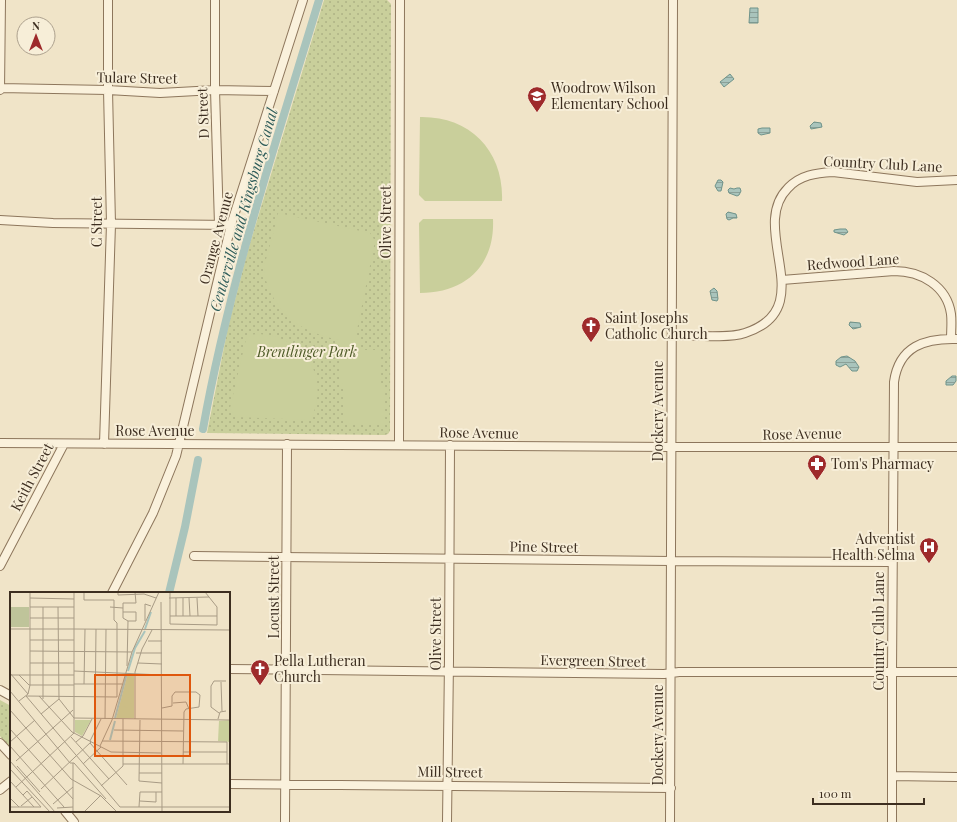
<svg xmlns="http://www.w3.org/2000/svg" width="957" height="822" viewBox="0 0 957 822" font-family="'Playfair Display',serif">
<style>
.grass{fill:url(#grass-dots)}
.garden{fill:#c9cf9b}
.water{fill:url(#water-rules);stroke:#6f938a}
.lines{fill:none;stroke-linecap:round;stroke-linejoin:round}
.canal{stroke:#a9c4bc;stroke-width:8}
.minor-casing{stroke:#8d765c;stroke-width:10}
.minor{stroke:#faf1dc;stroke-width:8}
.labels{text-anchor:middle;stroke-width:4;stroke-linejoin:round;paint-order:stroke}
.street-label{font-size:14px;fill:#3d2e20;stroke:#f7eed8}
.poi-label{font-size:14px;fill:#3d2e20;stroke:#f7eed8;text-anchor:start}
.park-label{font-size:14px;font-style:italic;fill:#4d5a26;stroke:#f7eed8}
.water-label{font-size:15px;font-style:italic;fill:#2f5d5a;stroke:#f7eed8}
.inset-river{fill:none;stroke:#a9c4bc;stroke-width:2}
.inset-road{fill:none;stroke:#a89b85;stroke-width:1}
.view{fill:#df570d;fill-opacity:0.15;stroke:#df570d;stroke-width:2}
.inset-edge{fill:none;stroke:#3d2e20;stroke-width:2}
</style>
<defs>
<pattern id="grass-dots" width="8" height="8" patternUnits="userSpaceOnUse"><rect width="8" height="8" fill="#c9cf9b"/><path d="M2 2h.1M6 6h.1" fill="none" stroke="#aeb285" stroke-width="1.8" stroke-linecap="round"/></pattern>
<pattern id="water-rules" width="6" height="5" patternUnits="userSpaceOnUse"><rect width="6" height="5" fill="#a9c4bc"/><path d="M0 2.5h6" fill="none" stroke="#8ba098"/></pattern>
</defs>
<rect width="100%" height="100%" fill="#f0e4c8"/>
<!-- grass -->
<path class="grass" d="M324 0H387L391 4 390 431 388 434 385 435 207 433 228 327 248 250Z
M0 700 11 706V749L0 736Z"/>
<!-- garden -->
<path class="garden" d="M420 117C470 116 504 151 502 201H425L419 195Z
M278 213 370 233 375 241 355 340H361V350H381L380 383 384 384V425H343V384L339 383V340C309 333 286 323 271 293 268 286 264 277 264 270 264 264 267 257 268 252 272 239 275 226 278 213Z
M423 219H493C495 266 465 293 420 293L419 223Z
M259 334C306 337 330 376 311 420L236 417 230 408 247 335Z"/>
<!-- water -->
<path class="water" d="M750 8H758V23H749Z
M730 74 734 79 724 87 720 82Z
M814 122 821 123 822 127 811 129 810 126Z
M762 128H770V133L761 135 758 133V129Z
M718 180H721L723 182 721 191H718L715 186Z
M730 188 734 189 737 188H740L741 191 739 195 737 196 729 193 728 190Z
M728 212 736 214 737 218H733L729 220 727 219 726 214Z
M840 229H846L848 232 844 235 834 232V230Z
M714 288 717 291 718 299 717 301 712 300 710 291Z
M850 322 860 323 861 327 853 329 849 325Z
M847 356 855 361 859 367 857 371H852L846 364 840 367 836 365V361L841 357Z
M952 376H956V381L953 385H946V381Z"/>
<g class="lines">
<!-- canal -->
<path class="canal" d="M203 429C229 283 276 142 319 0
M169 593 185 527 198 460"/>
<defs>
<path id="minor" d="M215 0V90L219 225
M0 88 108 90 160 93 215 90 274 91
M0 90 1 0
M0 220 53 223 231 225
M782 280 894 271C921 271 947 286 951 314 952 322 951 331 951 339
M672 335C691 335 727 339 745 333 822 308 747 229 788 188 800 175 816 173 833 172L917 182 957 180
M0 443 672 447H957
M104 444 111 224 108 90V0
M399 445 400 0
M194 556 671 561 892 562
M0 566 64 444
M112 593 153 513 176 456 231 225 303 0
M229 669 664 674 679 672H957
M0 690 11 696
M0 743 11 755
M892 776 957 777
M229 784 671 788
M0 790 11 781
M65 811 74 822
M285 822 287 444
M447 822 449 661 450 445
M670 822 673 0
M892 822V672L894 382C899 346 925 338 957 339"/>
</defs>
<!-- minor casing -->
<use href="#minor" class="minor-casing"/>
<!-- minor -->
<use href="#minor" class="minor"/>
</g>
<!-- icons -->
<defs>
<symbol id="school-pin" viewBox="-11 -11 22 30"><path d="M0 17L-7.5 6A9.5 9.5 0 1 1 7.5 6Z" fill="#9e2a2b" stroke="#f7eed8"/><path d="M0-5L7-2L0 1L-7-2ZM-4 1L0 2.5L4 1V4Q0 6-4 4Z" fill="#fff"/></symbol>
<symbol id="church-pin" viewBox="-11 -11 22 30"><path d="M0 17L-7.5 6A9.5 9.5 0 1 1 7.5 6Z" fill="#9e2a2b" stroke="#f7eed8"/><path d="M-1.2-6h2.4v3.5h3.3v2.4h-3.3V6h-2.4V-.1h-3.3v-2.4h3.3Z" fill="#fff"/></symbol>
<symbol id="pharmacy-pin" viewBox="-11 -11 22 30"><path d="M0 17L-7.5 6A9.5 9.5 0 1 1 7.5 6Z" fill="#9e2a2b" stroke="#f7eed8"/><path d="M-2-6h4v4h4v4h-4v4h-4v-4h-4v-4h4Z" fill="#fff"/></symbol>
<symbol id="hospital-pin" viewBox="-11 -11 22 30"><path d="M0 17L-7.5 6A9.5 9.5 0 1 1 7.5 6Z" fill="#9e2a2b" stroke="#f7eed8"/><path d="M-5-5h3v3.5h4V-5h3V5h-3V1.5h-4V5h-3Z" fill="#fff"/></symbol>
</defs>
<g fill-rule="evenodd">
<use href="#school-pin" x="526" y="85" width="22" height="30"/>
<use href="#church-pin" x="580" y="315" width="22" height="30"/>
<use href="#pharmacy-pin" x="806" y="453" width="22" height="30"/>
<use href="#hospital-pin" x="918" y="536" width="22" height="30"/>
<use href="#church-pin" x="249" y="658" width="22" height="30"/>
</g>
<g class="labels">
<!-- street labels -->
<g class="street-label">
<text transform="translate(137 78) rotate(1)" y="5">Tulare Street</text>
<text transform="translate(203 113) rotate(-92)" y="5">D Street</text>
<text transform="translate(883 164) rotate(3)" y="5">Country Club Lane</text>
<text transform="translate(97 222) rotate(-90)" y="5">C Street</text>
<text transform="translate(386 222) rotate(-90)" y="5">Olive Street</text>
<text transform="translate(216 238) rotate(-75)" y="5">Orange Avenue</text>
<text transform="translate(853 262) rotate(-4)" y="5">Redwood Lane</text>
<text transform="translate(658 411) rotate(-90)" y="5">Dockery Avenue</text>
<text x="155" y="436">Rose Avenue</text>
<text transform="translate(479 433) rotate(1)" y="5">Rose Avenue</text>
<text transform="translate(802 434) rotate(-1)" y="5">Rose Avenue</text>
<text transform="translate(32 477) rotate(-62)" y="5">Keith Street</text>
<text transform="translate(544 547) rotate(1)" y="5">Pine Street</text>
<text transform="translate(274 597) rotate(-90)" y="5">Locust Street</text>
<text transform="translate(879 631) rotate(-90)" y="5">Country Club Lane</text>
<text transform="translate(436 634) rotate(-90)" y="5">Olive Street</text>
<text transform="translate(593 661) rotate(1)" y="5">Evergreen Street</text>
<text transform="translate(658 735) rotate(-90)" y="5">Dockery Avenue</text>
<text transform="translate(450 772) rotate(1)" y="5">Mill Street</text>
</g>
<!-- poi labels -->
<g class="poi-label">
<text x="551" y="93">Woodrow Wilson<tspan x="551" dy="16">Elementary School</tspan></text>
<text x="605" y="323">Saint Josephs<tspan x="605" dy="16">Catholic Church</tspan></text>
<text x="831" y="469">Tom's Pharmacy</text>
<text x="915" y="544" text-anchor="end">Adventist<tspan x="915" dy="16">Health Selma</tspan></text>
<text x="274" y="666">Pella Lutheran<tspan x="274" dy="16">Church</tspan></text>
</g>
<!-- park labels -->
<g class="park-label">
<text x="307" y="357">Brentlinger Park</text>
</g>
<!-- water labels -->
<g class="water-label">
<text transform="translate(244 210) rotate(-74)" y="5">Centerville and Kingsburg Canal</text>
</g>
</g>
<!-- overview -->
<g transform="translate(10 592)">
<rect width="220" height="220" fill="#f0e4c8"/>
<path d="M118 81 124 83V126H106ZM65 128H81L72 144 65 140ZM220 128V150L208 149 209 129Z" fill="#c9cf9b"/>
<path d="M0 15H19V35H0Z" fill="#bfc49a"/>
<path d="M113 104 122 107 120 116 123 118V125H119V117L112 113Z" fill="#c9cf9b"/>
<path class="inset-river" d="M135 37 141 20M118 79 125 56 135 39M105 126 117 81M100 148 105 129"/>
<path class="inset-road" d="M74 0V8H104V28L107 31V105M108 0V3L134 2 146 6M160 0V32L207 33V15L195 0M20 6 64 7M159 6 199 5M166 6V24M173 6V24M179 6 180 24M187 6 188 24M151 10 152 220M20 15H64M33 15V107M48 15 49 107M100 15 113 16M113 20H126V29H118M160 24H207M20 26H64M118 29 113 26V11H126L125 0M135 29V12L141 14M0 37H64M64 37 220 38M20 48H64M138 49H152M20 59 122 60M126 61H152M20 71H64M128 71 152 72M117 74 118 29M64 79 152 83M0 81 18 102M1 83H64M9 83 19 93H64M211 90 212 119M64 92H112M74 92 75 37M0 99 60 171H64L96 207M16 104 110 215M16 104 107 105M29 104 62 140 101 160 151 161M49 107 64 126 220 128M9 109 18 102 20 93V0M163 111 176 110 179 117M152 116 162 114V104L165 100H186L190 103 189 115 176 117 174 120 173 172M0 118 61 187 91 204 107 220M209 121 201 115V94L204 89H216M31 122 49 107M85 127 86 37M95 127 96 37M125 127V80L132 57 142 38M208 127 210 120 216 119M130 128 129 189 152 191M0 137 63 207M104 138 173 139M64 141V0M61 145 99 187M80 149 91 127M92 149 217 150V172M0 150 25 128M66 150 73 144 82 127M80 151 117 193M0 154 54 215M90 154 102 128 122 60 149 0M173 160H217M0 169 45 220M6 169 63 118M73 172 91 155M113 172H220M7 174 30 200M0 177 40 220M129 181H152M0 189 24 215M91 194 113 174V127M6 195 64 141M31 197 81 150M13 203 17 199 31 215M0 206 9 215M130 209 146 210V200M43 212 63 195M11 214 22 205M0 215H31M110 215H220M129 215 130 200H152M47 216 63 215M63 220V171M74 220 91 203"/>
<path class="view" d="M85 83H180V164H85Z"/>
<rect width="220" height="220" class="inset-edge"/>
</g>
<!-- north arrow -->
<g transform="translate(36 36)"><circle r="19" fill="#f7eed8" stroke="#ada18e"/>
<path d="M0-3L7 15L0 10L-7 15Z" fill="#9e2a2b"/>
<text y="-6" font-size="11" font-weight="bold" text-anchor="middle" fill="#3d2e20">N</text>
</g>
<!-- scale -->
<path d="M813 798v6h111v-6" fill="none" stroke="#3d2e20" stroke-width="2"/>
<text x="819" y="798" font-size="12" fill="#3d2e20" stroke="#f7eed8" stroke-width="3" paint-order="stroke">100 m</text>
</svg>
